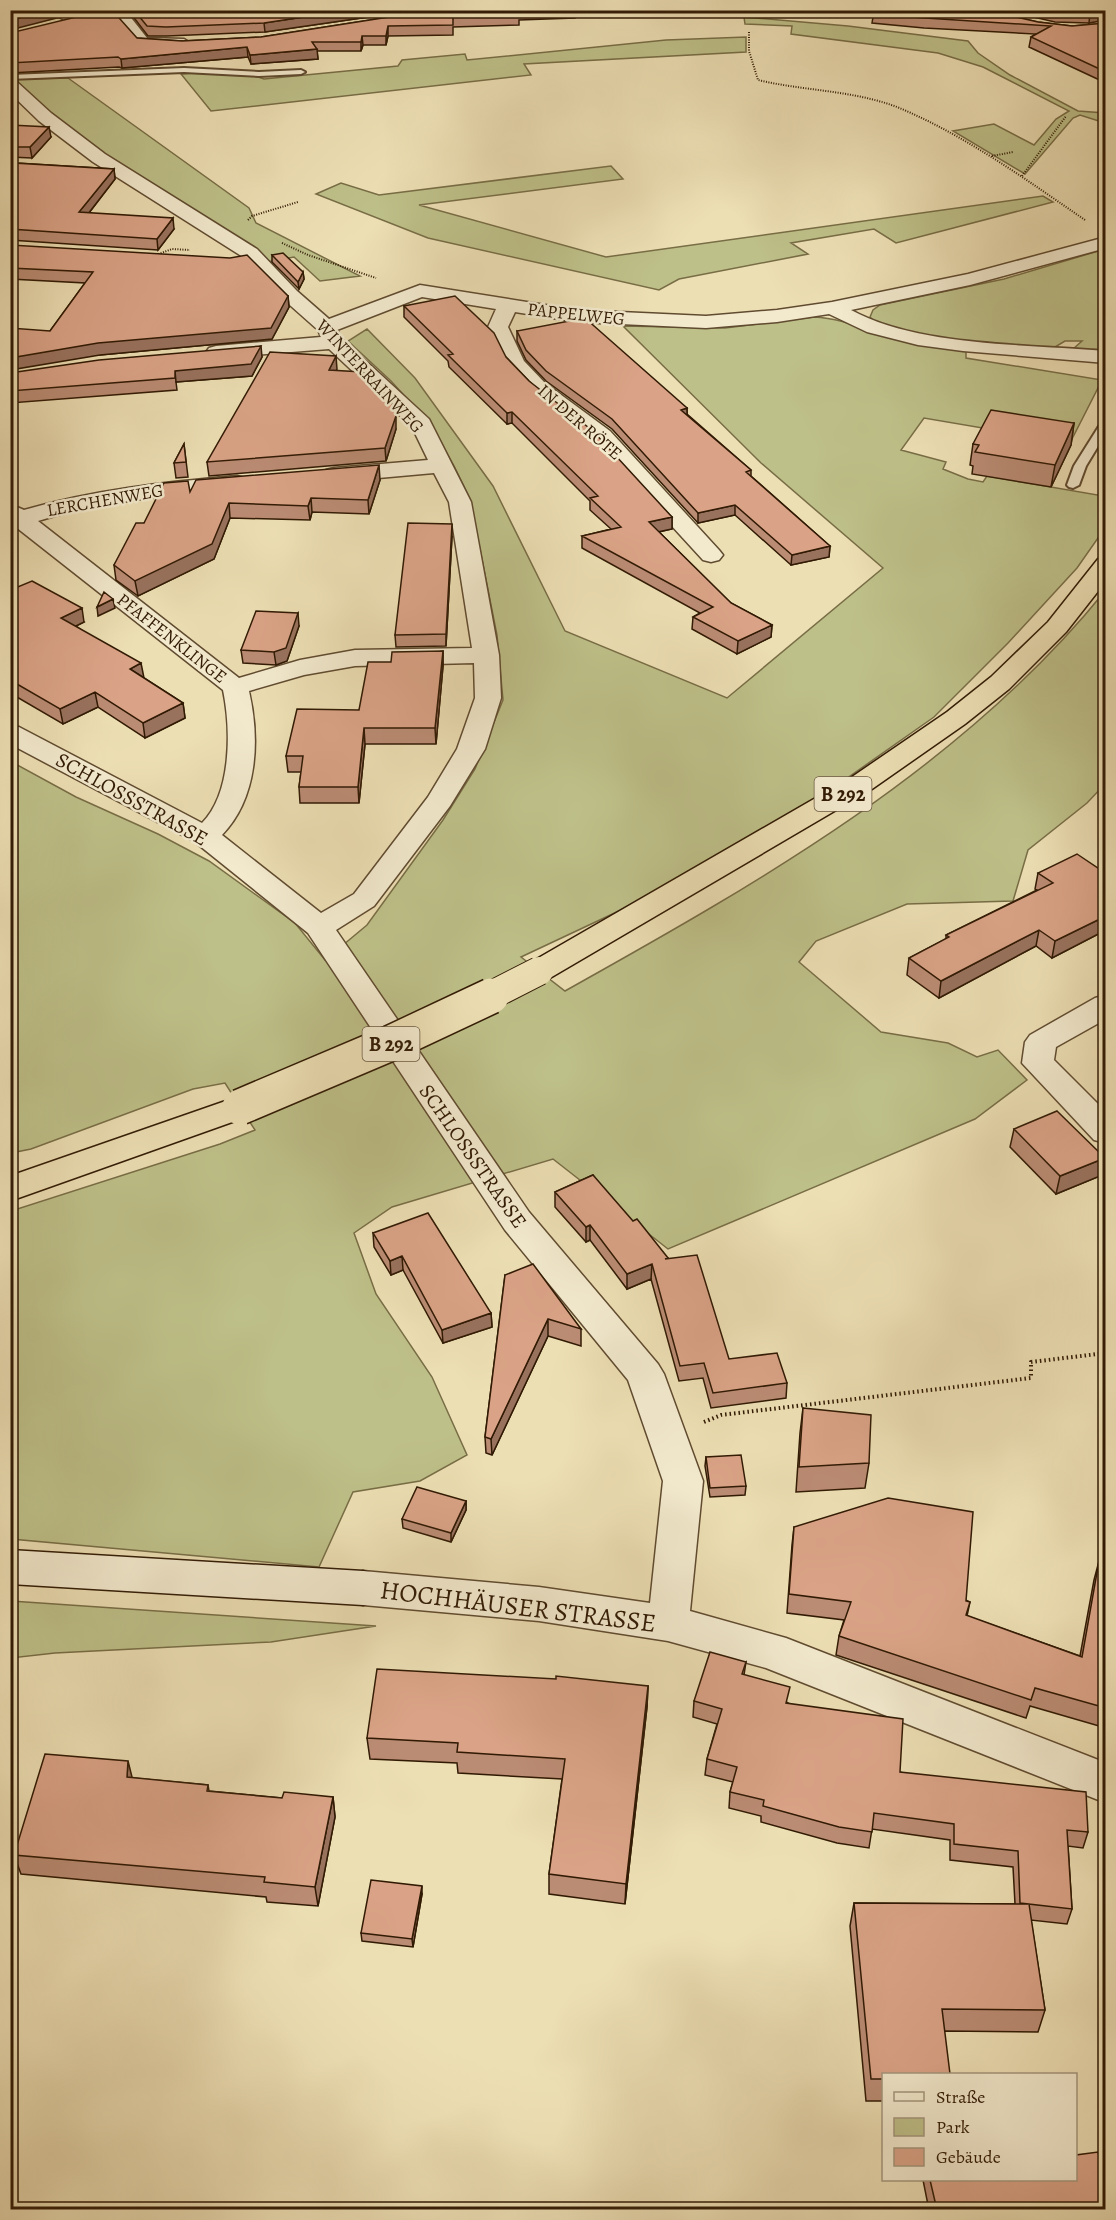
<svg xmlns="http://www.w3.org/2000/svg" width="1116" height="2220" viewBox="0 0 1116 2220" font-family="Alegreya,serif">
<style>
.green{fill:#bec089;stroke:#786d46;stroke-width:1.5}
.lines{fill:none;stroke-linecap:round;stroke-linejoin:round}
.lane-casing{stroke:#604b30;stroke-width:4}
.street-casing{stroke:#604b30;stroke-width:3}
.secondary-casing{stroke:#311a04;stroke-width:3}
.highway-casing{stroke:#311a04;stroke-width:3}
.path-far1{stroke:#311a04;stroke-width:2;stroke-dasharray:1 1.5;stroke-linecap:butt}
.path{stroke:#311a04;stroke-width:4;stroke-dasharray:1.5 3;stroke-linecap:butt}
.lane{fill:#f3eace;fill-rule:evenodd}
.street{fill:#f3eace;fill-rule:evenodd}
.secondary{fill:#f3eace;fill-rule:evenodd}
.highway{fill:#eddfb4;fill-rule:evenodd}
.highway-bridge-far1-casing{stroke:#311a04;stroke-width:30;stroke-linecap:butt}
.highway-bridge-casing{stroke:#311a04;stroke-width:38;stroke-linecap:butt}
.highway-bridge-far1{stroke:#eddfb4;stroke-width:28}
.highway-bridge{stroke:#eddfb4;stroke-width:35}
.wall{fill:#bb8c74;stroke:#311a04;stroke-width:1.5}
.shaded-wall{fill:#99725e;stroke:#311a04;stroke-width:1.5}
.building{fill:#daa387;stroke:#311a04;stroke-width:1.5}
.labels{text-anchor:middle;stroke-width:5;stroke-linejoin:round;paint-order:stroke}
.far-street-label{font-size:18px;fill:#311a04;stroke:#f3eace}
.shield{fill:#f3eace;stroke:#6b5841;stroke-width:1.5}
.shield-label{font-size:20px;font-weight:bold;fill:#311a04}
.street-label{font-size:21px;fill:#311a04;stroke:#f3eace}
.near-street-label{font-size:26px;fill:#311a04;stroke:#f3eace}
</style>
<rect width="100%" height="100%" fill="#eddfb4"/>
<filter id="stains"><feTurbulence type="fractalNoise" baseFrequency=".00333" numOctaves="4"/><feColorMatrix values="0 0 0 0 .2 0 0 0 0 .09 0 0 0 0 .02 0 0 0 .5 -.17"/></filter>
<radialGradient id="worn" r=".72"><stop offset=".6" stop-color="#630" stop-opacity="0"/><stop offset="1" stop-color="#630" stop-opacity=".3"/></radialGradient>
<!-- green -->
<path class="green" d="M744 17 848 26 968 41 978 53 1010 75 1078 111 1105 113V123L1080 115 1073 118 1025 174 953 131 994 124 1034 145 1056 119 1069 111 983 67 938 53 791 34 792 26 745 24Z
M746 37V52L524 64 531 75 211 111 181 74 237 70 264 79 398 66 402 60 465 54 467 60 666 40Z
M68 78 249 208 256 223 360 276 320 281 294 257 267 262 66 130 13 79Z
M611 166 623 179 419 205 606 257 1043 196 1053 202 896 243 874 229 791 243 808 254 679 279 659 290 428 238 316 194 341 183 379 195Z
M1105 249V350L1073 349 1082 341H1065L1050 350 923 337 876 322 870 317 873 310 880 305 1004 279Z
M814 317C842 318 865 330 891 338 915 345 942 346 966 349V358L1102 380 1070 443 924 418 901 450 946 462 943 469 968 479 983 482 987 476 1103 496 1105 491V528L1077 568 1008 643 934 717 833 788 655 894 521 957 565 991C760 882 963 767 1105 591V784L1087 803 1028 850 1013 901 907 904 816 941 799 962 881 1032 948 1043 977 1057 998 1050 1027 1080 975 1119 668 1249 553 1159 392 1207 354 1233 376 1294 432 1377 467 1455 420 1481 353 1492 319 1567 11 1539V1211L220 1144 255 1130 225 1083 193 1089 31 1149 11 1153 10 761 76 797 158 834 209 861 295 923 325 960 367 925 443 820 475 769 503 700 497 635 470 499 454 466 431 425 391 381 348 341 367 329 415 378 493 486 565 631 727 698 883 568 761 463 623 326 725 328Z
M10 1601H11L376 1626 271 1642 55 1653 11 1658Z"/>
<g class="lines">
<defs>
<path id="lane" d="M184 68 259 72 301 70 305 72 301 74 259 76 184 72 10 79V75Z
M1106 420V433L1086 466 1079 485 1073 488 1069 487 1067 485 1074 466 1101 423Z"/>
<path id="street" d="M46 10H66L83 20 80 23H70Z
M125 10 147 38 184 39 192 44 184 49 138 45 110 11Z
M10 79 16 81 51 113 105 154 257 249 297 291 329 319 420 285 577 310 706 316 777 310 832 302 968 274 1106 237V248L970 285 851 310C919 347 1028 344 1106 351V363L963 351 918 345 867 332 829 314 777 322 706 328 577 322 515 312 508 327 524 361 545 383 610 431 719 550 723 555 719 560 711 562 703 560 594 441 531 391 508 367 488 327 496 309 422 297 337 330 342 339 429 419 471 502 499 655 501 698 485 749 450 806 374 906 336 930 529 1212 658 1364 664 1374 703 1481 690 1611 786 1638 1106 1763V1803L766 1668 668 1641 539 1621 363 1605 349 1600 343 1588 349 1576 363 1571 539 1587 650 1603 663 1481 628 1380 505 1230 308 933 195 842 10 744V725L19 727 202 823C232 793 231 729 223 690L12 524 10 504 24 510C93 490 165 482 237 476L245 478 248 483 245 488 237 490C170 495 102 501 38 521L239 678 300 660 355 650 472 648 449 502 434 473 334 482 326 480 323 475 326 470 334 468 428 460 412 427 329 349 216 358 209 356 206 352 209 348 216 346 321 337 318 330 283 299 243 257 93 162 39 121 10 93ZM474 663 475 698 457 749 428 797 354 894 321 913 222 835C258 798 260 739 249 691L304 675 355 666Z
M1106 995V1019L1056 1047 1054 1060 1106 1112V1143L1094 1140 1022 1063 1025 1042 1030 1035 1095 998Z"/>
<path id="secondary" d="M10 1550 363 1571 377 1576 383 1588 377 1600 363 1605 10 1584Z"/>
<path id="highway" d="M1106 557V581L1066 632 1009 689 965 724 872 789 550 978 539 981 528 978 524 971 528 964 852 777 947 712 991 677 1048 622 1098 559Z
M240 1096 252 1099 256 1107 252 1115 10 1201V1176Z"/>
</defs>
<!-- lane casing -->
<use href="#lane" class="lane-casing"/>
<!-- street casing -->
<use href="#street" class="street-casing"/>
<!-- secondary casing -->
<use href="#secondary" class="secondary-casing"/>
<!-- highway casing -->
<use href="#highway" class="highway-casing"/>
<!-- path-far1 -->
<path class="path-far1" d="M749 32V51L758 80C804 91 852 90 897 107 965 135 1025 179 1085 220
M992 156 1013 152
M1022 176 1066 116
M248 220 252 216 298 202
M282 243 308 255 376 278
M156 255 172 249 190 250"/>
<!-- path -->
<path class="path" d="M704 1422 721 1415 1031 1378V1362L1106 1353"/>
<!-- lane -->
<use href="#lane" class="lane"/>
<!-- street -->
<use href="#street" class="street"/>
<!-- secondary -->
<use href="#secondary" class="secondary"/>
<!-- highway -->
<use href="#highway" class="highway"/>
<defs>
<path id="highway-bridge-far1" d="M488 997 539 971"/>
<path id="highway-bridge" d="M240 1107 391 1043 491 996"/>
</defs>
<!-- highway-bridge-far1 casing -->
<use href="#highway-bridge-far1" class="highway-bridge-far1-casing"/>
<!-- highway-bridge casing -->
<use href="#highway-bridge" class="highway-bridge-casing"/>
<!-- highway-bridge-far1 -->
<use href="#highway-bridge-far1" class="highway-bridge-far1"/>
<!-- highway-bridge -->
<use href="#highway-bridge" class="highway-bridge"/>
</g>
<!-- wall -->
<path class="wall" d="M128 10H433L403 12 265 32 167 36H148Z
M434 10H985L1038 22 1072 26 1106 23V83L1029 47 1031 37 1036 34 924 28 872 23 873 17 797 12 575 16V18L519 20V25L453 27V35L388 36 386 45H363L361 51H317L318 59 251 64 248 57 122 68 119 67 10 73V33L137 38 182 41 261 37Z
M1003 10H1106L1089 23 1055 22Z
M10 125 51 137 32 158 10 157Z
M10 161 17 163 114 169 115 179 89 213 174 229 158 250 10 240Z
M10 245 288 296 289 307 272 339 100 355 50 331 85 283 10 279Z
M272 255 303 272 304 279 299 289 272 262Z
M404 306 506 357 529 381 672 517V529L659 532 731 603 772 625 771 637 737 654 692 629 693 617 700 613 582 548V536L611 529 590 510V501L512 423 507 424 449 367 448 361 404 317Z
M517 331 687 408V414L751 470V476L830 546 829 557 791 565 735 515 698 523 612 429 546 381 526 360 517 341Z
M262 357 252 376 176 382 177 390 10 403V373Z
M337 369 336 370 396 429 386 461 209 476 207 462Z
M1074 423 1071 445 1051 487 972 474 973 466 970 465 973 444Z
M184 444 188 477 176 478 174 463Z
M380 480 369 514 312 512 310 520 230 518 214 559 138 596 116 580 114 565 144 523 190 492Z
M452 536 446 646 396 647 395 635Z
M10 588 84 622 76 626 144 678 183 703 185 718 145 738 98 707 63 724 10 693Z
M299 626 287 661 276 665 243 663 241 650Z
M443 651V666L436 744H365L359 803H300L299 787 301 772H288L286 756 359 710 391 662Z
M1106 867V930L1052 958 1036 946 939 998 907 975 909 958 946 939V935L1037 890 1035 889 1038 873 1101 870Z
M1014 1129 1105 1158 1100 1176 1056 1194 1010 1147Z
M593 1175 729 1359 787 1383 786 1398 711 1408 703 1378 679 1381 651 1279 627 1289 590 1240 586 1242 555 1207V1192Z
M373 1233 491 1313 492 1327 443 1343 403 1270 391 1275 374 1247Z
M505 1275 581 1329V1346L548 1336 492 1455 486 1453 485 1437Z
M803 1408 869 1463 865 1488 796 1492 800 1433Z
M706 1457 746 1486 745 1495 710 1497 705 1466Z
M466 1501V1510L451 1542 403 1528 402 1519Z
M794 1527 970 1602 967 1616 1080 1656 1094 1580 1099 1561 1106 1562V1728L1030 1706 1026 1718 836 1655 839 1636 844 1620 787 1613 792 1545Z
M746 1662 744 1675 788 1703 900 1772 1088 1832 1083 1848 1068 1846 1072 1909 1067 1924 1031 1920 1045 2010 1038 2032 944 2031 884 2074V2101H866L850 1926 854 1903 1015 1904 1013 1867 950 1860V1840L872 1829 869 1848 837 1843 761 1822V1816L729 1808 730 1792 733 1782 705 1775 707 1759 717 1724 693 1717 694 1701Z
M648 1686 647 1707 625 1904 549 1894V1874L562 1779 458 1773 457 1763 370 1759 367 1738Z
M133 1778 208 1785 209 1791 282 1798 333 1797 335 1817 318 1906 267 1902 266 1897 21 1874 14 1855Z
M422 1894 413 1947 362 1941 361 1933Z
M923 2180H1076L1106 2210H929Z"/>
<!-- shaded-wall -->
<path class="shaded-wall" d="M49 10H88L10 30V20Z
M350 10H403V12L265 32 264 23Z
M1106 11V20L1089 23 1090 13Z
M388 26V36L386 45V36Z
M362 36 363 45 361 51V42Z
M247 47 248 57 122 68 121 59Z
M317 49 318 59 251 64 250 55Z
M14 92 16 102 10 107V95Z
M49 127 51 137 32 158 30 147Z
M114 169 115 179 81 223 79 212Z
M173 218 174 229 158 250 157 239Z
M303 272 304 279 299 289 298 282Z
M288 296 289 307 272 339 100 355 10 370V358Z
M261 346 262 357 252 376 176 382 175 371Z
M336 356 337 369 330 383 329 370Z
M687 408V418L681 410Z
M396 409V429L386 461 385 448Z
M512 412V423L507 424V413Z
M1074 423 1071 445 1051 487 1055 465Z
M379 465 380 480 369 514 368 500Z
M311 498 312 512 310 520 308 506Z
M229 503 230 518 214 559 138 596 135 581Z
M735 505V515L698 523V513Z
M672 517V529L648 534 649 522Z
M452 524V536L446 646V634Z
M830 546 829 557 791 565 792 555Z
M113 599 115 608 98 616 97 607Z
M82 608 84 622 64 632 61 618Z
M298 613 299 626 287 661 276 665 274 652Z
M772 625 771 637 737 654 738 641Z
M443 651V666L436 744 435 728Z
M141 663 144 678 130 669Z
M95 692 98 707 63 724 60 709Z
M183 703 185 718 145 738 143 723Z
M364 728 365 744 359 803 358 787Z
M1106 916V930L1052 958 1055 941Z
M1039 930 1036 946 939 998 941 981Z
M1105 1158 1100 1176 1056 1194 1060 1176Z
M590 1225V1240L586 1242V1227Z
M402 1256 403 1270 391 1275 390 1261Z
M652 1264 651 1279 627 1289V1274Z
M491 1313 492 1327 443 1343 442 1330Z
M548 1319V1336L492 1455 491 1439Z
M466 1501V1510L451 1542V1533Z
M648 1686 647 1707 625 1904 626 1884Z
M128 1761 133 1781 127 1777Z
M333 1797 335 1817 318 1906 315 1887Z
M422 1886V1894L413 1947 412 1939Z"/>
<!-- building -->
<path class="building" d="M10 10H49L10 20Z
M105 10H112L137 38 182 41 261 37 434 10H518V16L453 17V25L388 26 386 36H362L361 42H312L317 49 250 55 247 47 121 59 118 57 10 63V33Z
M134 10H350L264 23 166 27 147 26Z
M875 10H985L1038 22 1072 26 1106 23V72L1031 37 1051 26 925 18 873 14Z
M1048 10H1106V11L1090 13 1057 12Z
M10 88 14 92 10 95Z
M10 125 49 127 30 147H10Z
M10 161H17L15 163 114 169 79 212 173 218 157 239 10 229Z
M10 245 230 258 247 255 288 296 271 328 98 343 10 358V328L50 331 93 272 10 268Z
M283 253 303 272 298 282 272 255Z
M455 296 494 333 506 357 529 381 593 431 672 517 649 522 731 603 772 625 738 641 693 617 713 607 582 536 621 527 590 498 598 496 512 412 507 413 448 355 453 354 404 306Z
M585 318 687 408 681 410 751 470 746 472 830 546 792 555 735 505 698 513 612 419 546 371 526 350 517 331Z
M261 346 251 364 175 371V378L10 391V373L99 360Z
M270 352 336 356 329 370 363 372 382 390 396 409V416L385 448 207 462Z
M991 410 1074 423 1055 465 975 452 979 445 973 444Z
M184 444 186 462 174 463Z
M379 465 368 500 311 498 308 506 229 503 212 544 135 581 114 565 136 523H144L164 483 188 481 190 492 196 480Z
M408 523 452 524 446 634 395 635Z
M32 581 82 608 61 618 141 663 130 669 183 703 143 723 95 692 60 709 10 680V588L13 589Z
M104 592 113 599 97 607Z
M256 611 298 613 286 648 274 652 241 650Z
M443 651 435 728H364L358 787H299L303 756H286L297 709 359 710 368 662H391L392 652Z
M1077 854 1101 870 1106 867V916L1055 941 1039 930 941 981 909 958 949 937 946 935 1053 883 1038 873Z
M1057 1111 1105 1158 1060 1176 1014 1129Z
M593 1175 633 1221 637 1219 668 1258 665 1259 697 1255 729 1359 777 1353 787 1383 713 1393 704 1363 680 1366 652 1264 627 1274 590 1225 586 1227 555 1192Z
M428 1213 491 1313 442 1330 402 1256 390 1261 373 1233Z
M533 1264 581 1329 548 1319 491 1439 485 1437 505 1275Z
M803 1408 871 1415 869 1463 799 1467Z
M741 1455 746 1486 710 1488 706 1457Z
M417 1487 466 1501 451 1533 402 1519Z
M888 1498 973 1512 966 1601 970 1602 966 1615 1082 1657 1099 1561 1106 1562V1708L1035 1688 1031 1700 839 1636 851 1602 789 1594 794 1527Z
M710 1652 746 1662 742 1674 790 1687 786 1703 903 1719 900 1772 1086 1792 1088 1832 1067 1830 1072 1909 1020 1903 1018 1851 954 1844V1824L874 1813 872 1832 839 1827 763 1806 764 1800 730 1792 737 1767 707 1759 722 1709 694 1701Z
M377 1669 556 1679V1676L648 1686 626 1884 549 1874 565 1759 457 1752 458 1743 367 1738Z
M45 1754 128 1761 127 1777 208 1785 207 1791 282 1798 284 1792 333 1797 315 1887 264 1882 265 1877 14 1855Z
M371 1880 422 1886 412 1939 361 1933Z
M854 1903 1029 1904 1045 2010 942 2009 950 2074H884V2079H871Z
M1098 2152 1106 2180V2210H937L930 2180H1076V2155Z"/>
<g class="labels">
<!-- far-street labels -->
<g class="far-street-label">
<text transform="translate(576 314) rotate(6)" y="6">PAPPELWEG</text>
<text transform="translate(370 376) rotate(47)" y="6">WINTERRAINWEG</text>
<text transform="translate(580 422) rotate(41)" y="6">IN DER RÖTE</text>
<text transform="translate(105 500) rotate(-10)" y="6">LERCHENWEG</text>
<text transform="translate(172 638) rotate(38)" y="6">PFAFFENKLINGE</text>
</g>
<!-- shield labels -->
<g class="shield">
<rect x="814.5" y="777" width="57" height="34" rx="4.5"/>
<rect x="362.5" y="1027" width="57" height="34" rx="4.5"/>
</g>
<g class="shield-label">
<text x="843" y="801">B 292</text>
<text x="391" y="1051">B 292</text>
</g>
<!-- street labels -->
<g class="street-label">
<text transform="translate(132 799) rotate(29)" y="7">SCHLOSSSTRASSE</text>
<text transform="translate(473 1156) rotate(55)" y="7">SCHLOSSSTRASSE</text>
</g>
<!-- near-street labels -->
<g class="near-street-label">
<text transform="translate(518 1606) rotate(7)" y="9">HOCHHÄUSER STRASSE</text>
</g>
</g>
<!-- margin -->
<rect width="1116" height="2220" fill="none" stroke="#eddfb4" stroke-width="36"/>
<rect x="12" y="12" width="1092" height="2196" fill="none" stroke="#311a04" stroke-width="3"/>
<rect x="18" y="18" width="1080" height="2184" fill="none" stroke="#311a04" stroke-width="1.5"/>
<!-- legend -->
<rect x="882" y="2073" width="195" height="108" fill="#f3eace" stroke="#a5977d" stroke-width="1.5"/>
<rect x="894" y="2092" width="30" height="9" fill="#f3eace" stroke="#a5977d" stroke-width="1.5"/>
<text x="936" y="2103" font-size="18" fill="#311a04">Straße</text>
<rect x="894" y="2118" width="30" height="18" fill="#bec089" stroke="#a5977d" stroke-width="1.5"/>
<text x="936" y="2133" font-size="18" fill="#311a04">Park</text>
<rect x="894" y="2148" width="30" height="18" fill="#daa387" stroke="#a5977d" stroke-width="1.5"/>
<text x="936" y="2163" font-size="18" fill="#311a04">Gebäude</text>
<rect width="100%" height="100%" filter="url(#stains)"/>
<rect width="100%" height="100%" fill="url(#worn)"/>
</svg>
